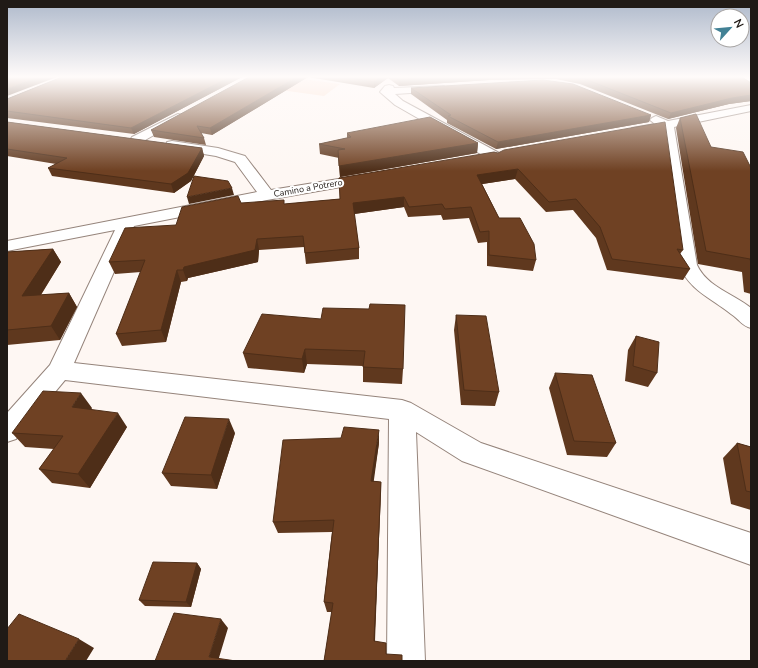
<svg xmlns="http://www.w3.org/2000/svg" width="758" height="668" viewBox="0 0 758 668" font-family="'Nunito Sans',sans-serif">
<style>
.green{fill:#fad7c2}
.lines{fill:none;stroke-linecap:round;stroke-linejoin:round}
.minor-casing{stroke:#95847b;stroke-width:2}
.minor{fill:#fff;fill-rule:evenodd}
.wall{fill:#5f381e}
.shaded-wall{fill:#4e2e18}
.building{fill:#6f4123;stroke:#4e2e18}
.labels{text-anchor:middle;stroke-width:4;stroke-linejoin:round;paint-order:stroke}
.far-street-label{font-size:9px;fill:#201a16;stroke:#fff}
</style>
<rect width="100%" height="100%" fill="#fef7f3"/>
<!-- green -->
<path class="green" d="M276 77H288L340 84 324 96 259 87Z"/>
<g class="lines">
<defs>
<path id="minor" d="M389 85 393 86 394 88 444 86 445 88 440 91 395 94 403 101 501 154 503 157 501 160H491L395 105 380 92 385 86Z
M751 105V111L674 127 697 265C707 287 734 294 751 308V328C742 326 739 319 731 314 711 298 689 290 679 265L663 129 636 135 632 134 630 131 632 128 655 124 650 120 652 118 656 116 668 121Z
M178 114 182 115 184 117 182 119 140 143H132L130 140 132 137Z
M172 141 218 148 245 156 271 190 369 174 374 175 376 178 374 181 369 182 267 200 134 226 74 363 402 400 411 403 481 443 751 533V565L462 461 416 432 425 661H387L389 419 65 380 16 439 7 442V413L50 365 115 230 7 251V241L257 192 235 162 216 156 167 148 166 145 167 142Z"/>
</defs>
<!-- minor casing -->
<use href="#minor" class="minor-casing"/>
<!-- minor -->
<use href="#minor" class="minor"/>
</g>
<!-- wall -->
<path class="wall" d="M62 77H242L134 134 7 118V99Z
M308 77 212 135 201 133 204 138 206 145 154 137 151 130Z
M308 77H742L751 83V101L729 104 668 119 580 84 556 79 489 80 399 86 388 78 374 88Z
M411 88 651 115 649 122 496 149 447 123V120L411 94Z
M680 118 711 147 751 168V294L744 292 742 272 698 264 676 128Z
M7 122 202 148 204 156 191 181 174 193 52 176 48 168 56 164 7 156Z
M347 133 478 143 477 153 340 177 339 158 320 154 319 144 347 138Z
M494 152 683 250 680 254 690 269 683 280 607 270 596 238 573 210 546 212 515 179 482 184 499 218 536 260 533 271 487 266V242L478 243 469 218 443 220 441 215 408 217 404 207 354 214 359 248V259L306 264 304 247 259 250 258 262 188 278 187 281 181 282 166 342 122 346 116 334 141 272 115 274 109 262 176 225 241 203 285 204 340 199Z
M53 249 61 262 41 295 69 293 77 307 60 340 7 345V252Z
M456 315 499 392 495 406 461 405 454 330Z
M321 319 403 369 402 384 363 382V366L307 364 304 373 248 368 243 353Z
M636 336 657 373 648 387 625 381 628 350Z
M555 373 616 443 607 457 567 455 549 388Z
M92 408 91 409 127 427 90 488 52 483 39 469 54 449 25 447 12 433Z
M235 433 217 489 171 486 162 473Z
M379 443 373 481 381 482 375 641 386 654 324 661 332 612H327L324 602 332 532 278 533 273 522Z
M737 443 751 447V510L731 504 723 458Z
M197 563 201 569 191 607 145 606 139 600Z"/>
<!-- shaded-wall -->
<path class="shaded-wall" d="M39 77H57L7 96V89Z
M230 77H242L134 134 131 128Z
M297 77H308L212 135 210 128Z
M380 77H388V78L374 88V82Z
M437 77H489V80L399 86V80Z
M751 95V101L729 104 668 119 671 113 732 98Z
M651 115 649 122 496 149 498 142Z
M478 143 477 153 340 177 339 166Z
M202 148 204 156 191 181 174 193 171 184Z
M518 169 515 179 476 185 477 175Z
M232 188 234 195 189 204 187 197Z
M404 197V207L354 214 353 203Z
M257 239 259 250 258 262 188 278 187 281 183 270 184 267Z
M53 249 61 262 31 310 22 296Z
M177 270 181 282 166 342 161 330Z
M69 293 77 307 60 340 51 326Z
M305 349 307 364 304 373 302 359Z
M81 393 92 408 83 422 72 407Z
M118 413 127 427 90 488 78 474Z
M229 419 235 433 217 489 211 475Z
M379 430V443L372 494 371 481Z
M381 482V494L374 650V641Z
M197 563 201 569 191 607 186 602Z
M221 619 228 628 218 661 209 657Z
M79 639 94 648 86 661H65Z"/>
<!-- building -->
<path class="building" d="M7 77H39L7 89Z
M62 77H230L131 128 7 111V99Z
M249 77H297L210 128 197 126 204 138 151 130Z
M345 77H380L374 82Z
M395 77H437L399 80Z
M580 77H742L751 83V95L732 98 671 113Z
M543 80 573 84 651 115 498 142 448 116 451 115 411 88Z
M696 114 711 147 743 152 751 168V263L750 259 706 251 680 118Z
M430 117 478 143 339 166 338 150 345 149 319 144 351 137 347 133Z
M7 122 202 148 188 173 171 184 48 168 67 158 7 149Z
M665 122 683 250 677 249 690 269 612 259 600 227 576 199 549 202 518 169 477 175 499 218H520L534 244 536 260 489 255V231L480 232 471 207 445 209 442 204 409 207 404 197 353 203 359 248 305 253 303 236 257 239 255 250 184 267 183 270H177L161 330 116 334 145 260 109 262 125 228 176 225 182 207 238 196 241 203 284 200V204L340 199 339 178 494 152 498 153 504 150Z
M194 176 228 181 232 188 187 197Z
M53 249 22 296 69 293 51 326 7 330V252Z
M370 304 405 305 403 369 363 367 365 351 305 349 302 359 243 353 262 314 321 319 323 308 369 309Z
M456 315 486 316 499 392 464 390Z
M636 336 659 342 657 373 633 366Z
M555 373 592 375 616 443 574 441Z
M43 391 81 393 72 407 118 413 78 474 39 469 63 436 12 433Z
M185 417 229 419 211 475 162 473Z
M344 427 379 430 371 481 381 482 374 641 386 643V654L402 655V661H324L333 603 324 602 334 520 273 522 283 440 341 438Z
M737 443 751 447V492L746 491Z
M153 562 197 563 186 602 139 600Z
M174 613 221 619 209 657 236 661H155Z
M19 614 79 639 65 661H7V629Z"/>
<!-- sky -->
<linearGradient id="sky" x2="0" y2="1"><stop stop-color="#aeb9cb"/><stop offset="0.45" stop-color="#fffbfa"/><stop offset="1" stop-color="#fffbfa" stop-opacity="0"/></linearGradient>
<rect width="758" height="171" fill="url(#sky)"/>
<g class="labels">
<!-- far-street labels -->
<g class="far-street-label">
<text transform="translate(308 188) rotate(-10)" y="3">Camino a Potrero</text>
</g>
</g>
<!-- border -->
<rect width="758" height="668" fill="none" stroke="#201a16" stroke-width="16"/>
<!-- north arrow -->
<g transform="translate(730 28) rotate(63)"><circle r="19" fill="#ffffff" stroke="#a6a3a2"/>
<path d="M0-3L7 15L0 10L-7 15Z" fill="#428195"/>
<text y="-6" font-size="11" font-weight="bold" text-anchor="middle" fill="#201a16">N</text>
</g>
</svg>
